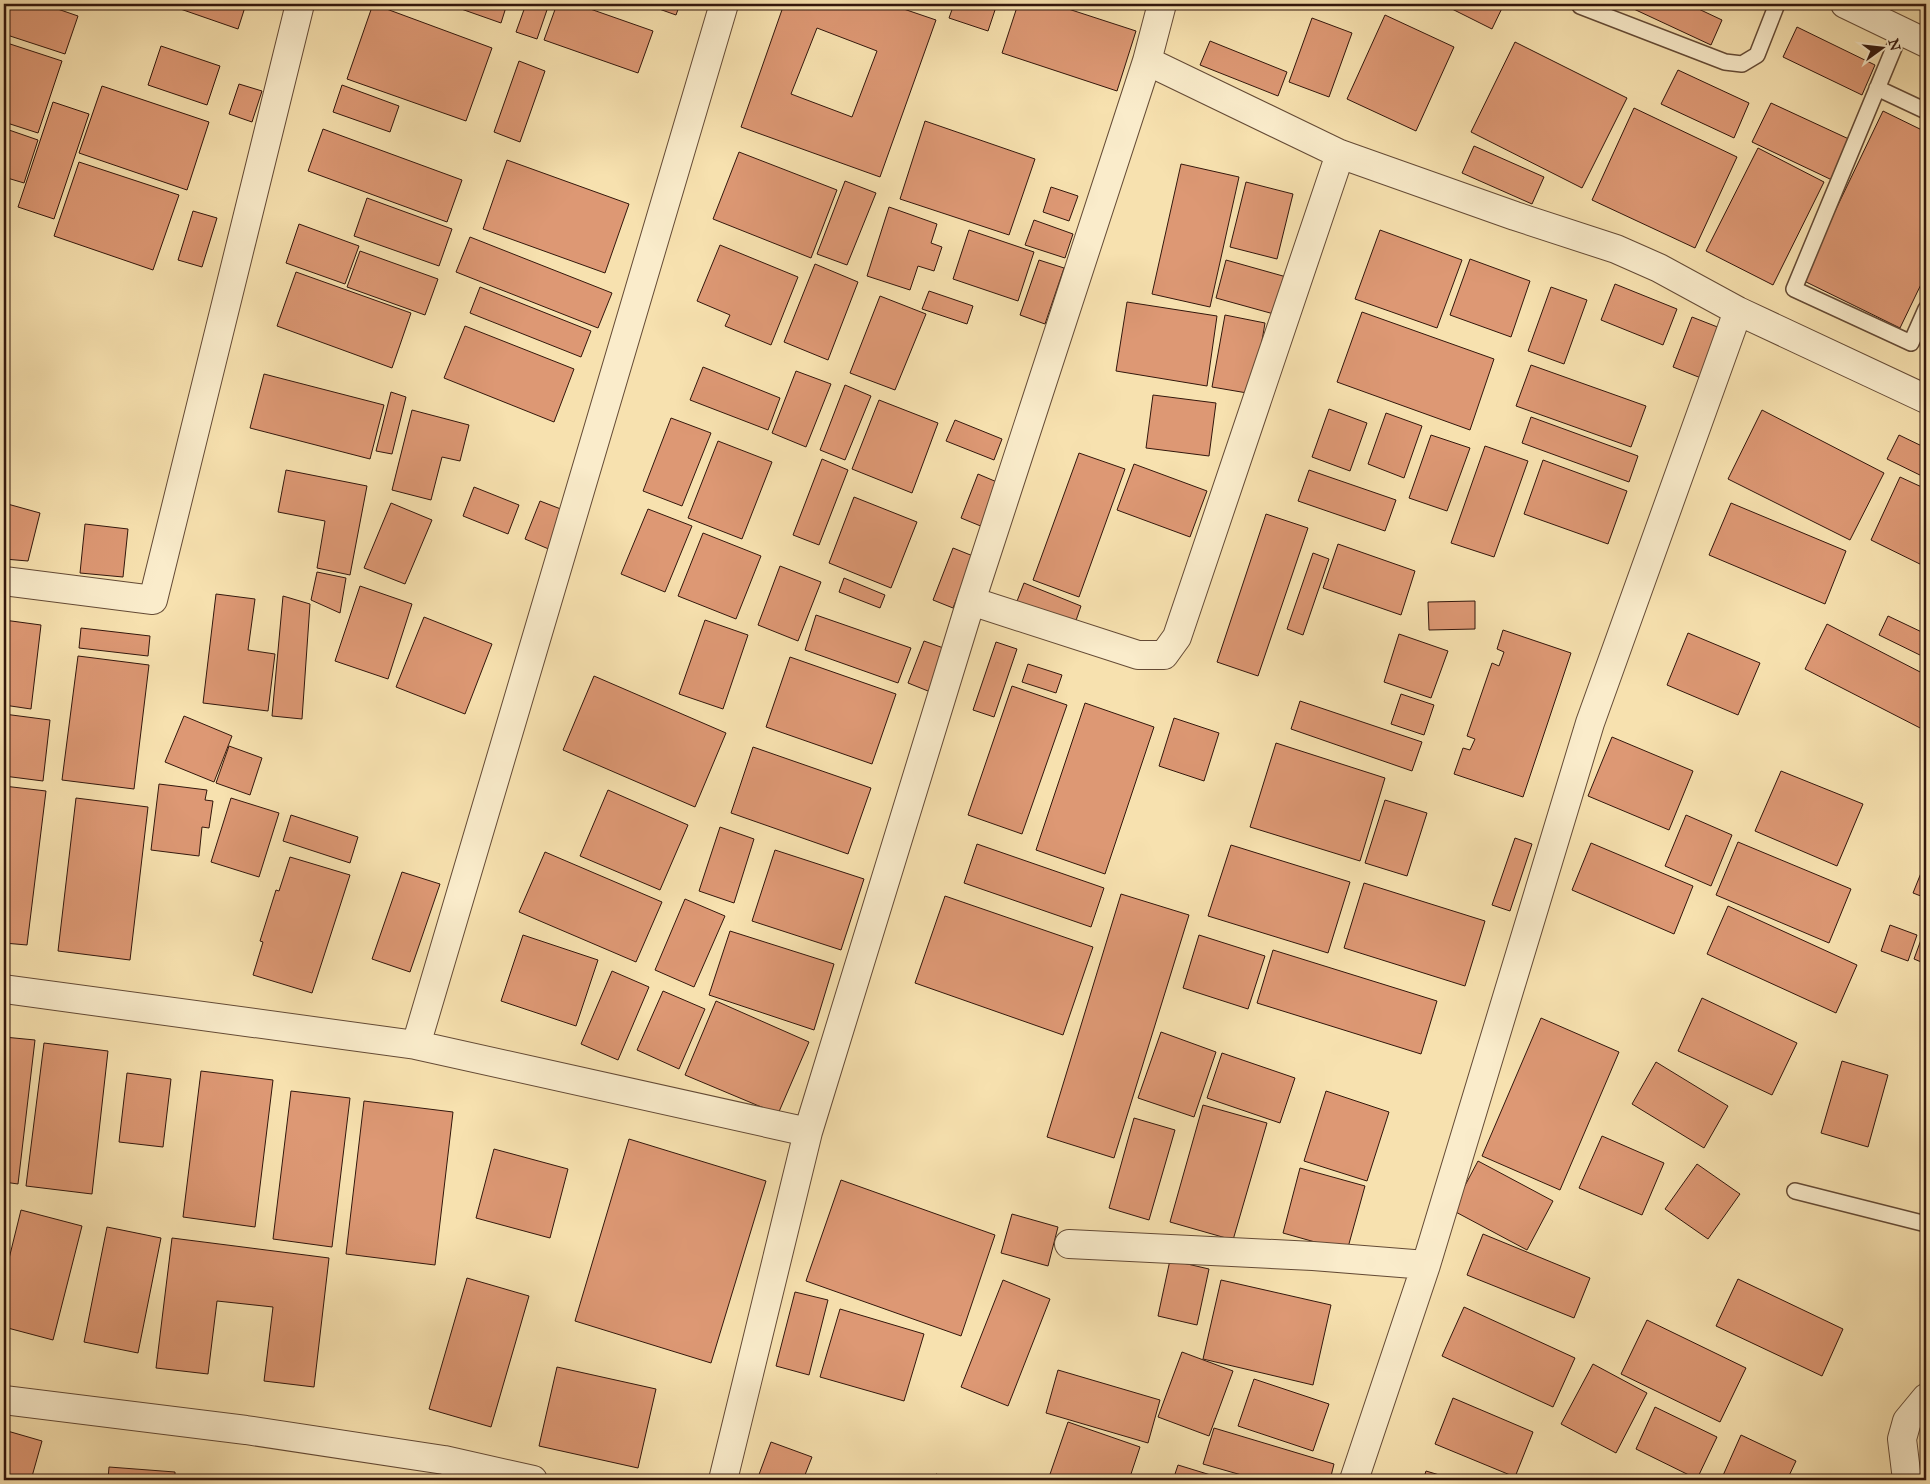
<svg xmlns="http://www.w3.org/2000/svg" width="1930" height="1484" viewBox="0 0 1930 1484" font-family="'IM FELL Great Primer',serif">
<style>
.building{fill:#dd9874;stroke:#33170c;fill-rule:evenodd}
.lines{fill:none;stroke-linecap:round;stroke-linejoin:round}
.service-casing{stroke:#644a35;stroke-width:18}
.minor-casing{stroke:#644a35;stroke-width:30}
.service{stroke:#faeccb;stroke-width:15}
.minor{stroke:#faeccb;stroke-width:28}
</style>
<rect width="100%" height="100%" fill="#f7e1af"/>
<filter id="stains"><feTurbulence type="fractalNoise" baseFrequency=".004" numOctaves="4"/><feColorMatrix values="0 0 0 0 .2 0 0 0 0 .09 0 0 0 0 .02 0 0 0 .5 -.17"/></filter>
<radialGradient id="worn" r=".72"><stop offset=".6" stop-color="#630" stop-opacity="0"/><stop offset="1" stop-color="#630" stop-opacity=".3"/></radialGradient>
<!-- building -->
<path class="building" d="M4 4H43L78 16 65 54 4 34Z
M166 4H246L238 29Z
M373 4 492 48 466 121 347 79Z
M447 4H507L501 23Z
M526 4H549L537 39 516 32Z
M557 4H576L653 31 638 73 544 40Z
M645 4H680L676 15Z
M784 4H889L936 20 880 177 741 127ZM817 28 877 51 852 117 791 94Z
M954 4H997L988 31 949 18Z
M1018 4H1053L1136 31 1117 91 1002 53Z
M1442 4H1504L1492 29Z
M1623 4H1688L1722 20 1711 45Z
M1385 15 1454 47 1416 131 1347 99Z
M1312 18 1352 33 1329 97 1289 82Z
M1797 27 1875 65 1862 95 1783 57Z
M1210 41 1287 72 1278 96 1200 65Z
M4 42 62 61 38 133 4 122Z
M1515 42 1627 98 1582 188 1471 132Z
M161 46 220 66 207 105 148 85Z
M519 61 545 71 520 142 494 132Z
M1678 70 1749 103 1734 138 1661 104Z
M239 84 262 91 252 122 229 114Z
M342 85 399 106 390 132 333 112Z
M102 86 209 122 187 190 79 153Z
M53 102 89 114 54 219 18 207Z
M1771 103 1851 140 1832 180 1752 142Z
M1634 108 1737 157 1695 248 1592 200Z
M1883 111 1926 132V274L1900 328 1802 280Z
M925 121 1035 159 1009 235 900 199Z
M323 129 462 180 447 222 308 171Z
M9 130 38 140 24 183 4 177V146Z
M1474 146 1544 177 1532 204 1462 173Z
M1758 148 1824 182 1773 285 1706 251Z
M739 152 837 190 811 258 713 219Z
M507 160 629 204 605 273 483 229Z
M79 162 179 195 153 270 54 236Z
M1181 164 1239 177 1210 307 1152 294Z
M845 181 876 193 847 265 817 254Z
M1246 182 1293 194 1277 259 1230 247Z
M1051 187 1078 196 1069 221 1043 212Z
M367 198 452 229 439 266 354 236Z
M889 207 937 224 931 243 942 247 934 271 918 266 910 290 867 276Z
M193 211 217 218 202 267 178 260Z
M1034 220 1073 234 1065 258 1025 245Z
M299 224 359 246 345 284 286 263Z
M969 230 1034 252 1018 301 953 279Z
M1380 230 1462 260 1437 328 1355 299Z
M470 237 612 293 598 328 456 272Z
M720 245 798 277 771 345 725 326 730 315 697 301Z
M360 251 438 279 425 315 347 287Z
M1470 259 1530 281 1511 337 1450 315Z
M1039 260 1064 268 1045 324 1020 315Z
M1226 260 1290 278 1281 316 1216 298Z
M815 264 858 282 828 360 784 342Z
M296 272 411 313 392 368 277 326Z
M1615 284 1677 309 1663 345 1601 320Z
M480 287 591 331 581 357 470 313Z
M1551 287 1587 300 1564 364 1528 351Z
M929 291 973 306 967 324 922 309Z
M880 296 926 314 895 390 850 373Z
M1127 302 1217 316 1207 386 1116 371Z
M1362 312 1494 359 1470 430 1337 382Z
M1225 315 1265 323 1253 394 1212 387Z
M1692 317 1720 328 1701 378 1673 367Z
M465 326 574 369 554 422 444 378Z
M1531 365 1646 406 1631 447 1516 406Z
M703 367 780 398 768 430 690 400Z
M796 371 831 384 806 447 772 433Z
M264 374 384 405 370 459 250 428Z
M845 385 871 396 845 460 820 450Z
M391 392 406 397 392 454 376 451Z
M1153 395 1216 403 1209 456 1146 448Z
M879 400 938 423 912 493 852 469Z
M1329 409 1367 423 1350 471 1312 457Z
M412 410 469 425 460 461 442 457 431 500 392 490Z
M1762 410 1884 473 1850 540 1728 479Z
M1386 413 1422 426 1404 478 1368 464Z
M1531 417 1638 456 1629 482 1522 443Z
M671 418 711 433 682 506 643 491Z
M955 420 1002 439 994 460 946 441Z
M1431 435 1470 448 1447 511 1409 498Z
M1899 435 1926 448V478L1887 459Z
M718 441 772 462 742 539 688 518Z
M1485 446 1528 461 1494 557 1451 543Z
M1079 453 1125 469 1079 597 1033 580Z
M822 459 848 470 819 545 793 535Z
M1543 460 1627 491 1608 544 1524 514Z
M1134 464 1207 491 1190 537 1117 510Z
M286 470 367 486 350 575 317 568 325 521 278 512Z
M1309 470 1396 500 1385 531 1298 501Z
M978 474 1004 485 988 529 961 518Z
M1900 477 1926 489V567L1871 540Z
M474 487 519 505 508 534 463 516Z
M854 497 917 522 891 588 829 563Z
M540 501 566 511 551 550 525 539Z
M4 503 40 513 28 561 4 559Z
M391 503 432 520 405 584 364 568Z
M1731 503 1846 551 1825 604 1709 555Z
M648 509 692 526 665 592 621 574Z
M1266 514 1308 528 1258 676 1217 662Z
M85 524 128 529 123 577 80 573Z
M703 533 761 556 736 619 678 596Z
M1338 544 1415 571 1401 615 1323 588Z
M953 548 973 556 953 608 933 600Z
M1313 553 1329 559 1303 635 1287 629Z
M780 566 821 582 798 641 758 625Z
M317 572 346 578 340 613 311 600Z
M844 578 885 595 880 608 839 592Z
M1024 583 1081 606 1072 632 1014 609Z
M360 586 412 604 388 679 335 661Z
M216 594 255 599 248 650 275 654 268 711 203 703Z
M283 596 310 604 302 719 272 716Z
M1475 601V629L1429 630 1428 602Z
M816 615 911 648 898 683 805 650Z
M1888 616 1926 634V658L1879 635Z
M424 617 492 644 465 714 396 687Z
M4 620 41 625 31 709 4 705Z
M705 620 748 635 723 709 679 694Z
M1827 624 1926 675V731L1805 669Z
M81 628 150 636 148 656 79 648Z
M1503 630 1571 653 1523 797 1454 774 1463 748 1470 750 1475 739 1467 736 1492 663 1499 666 1504 652 1497 649Z
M1688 633 1760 663 1738 715 1667 685Z
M1399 634 1448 651 1431 698 1384 682Z
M924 641 949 650 933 693 908 683Z
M996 642 1017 649 994 717 973 710Z
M78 656 149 665 134 789 62 780Z
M790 657 896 694 872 764 766 727Z
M1028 664 1062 675 1056 693 1022 682Z
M594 676 726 733 695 807 563 750Z
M1012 686 1067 705 1022 834 968 815Z
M1401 694 1434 705 1424 735 1391 724Z
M1300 701 1422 742 1412 771 1291 729Z
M1085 703 1154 727 1105 874 1036 850Z
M4 714 50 720 43 781 4 776Z
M184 716 232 736 214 782 165 762Z
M1174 718 1219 733 1204 781 1159 766Z
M1612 737 1693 771 1669 830 1588 796Z
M1276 743 1385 778 1360 861 1250 827Z
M229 746 262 758 250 795 216 783Z
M753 747 871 788 848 854 731 813Z
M1781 771 1863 804 1837 866 1755 831Z
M159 784 207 790 205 800 213 801 209 828 202 827 199 856 151 850Z
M4 786 46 791 27 945 4 943Z
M608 790 688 825 660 890 580 856Z
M76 798 148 807 130 960 58 951Z
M231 798 279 813 259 877 211 862Z
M1385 800 1427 813 1407 876 1365 863Z
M291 815 358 837 350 863 283 841Z
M1686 815 1732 835 1711 886 1665 866Z
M720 827 754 839 734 903 699 891Z
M1515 838 1532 844 1510 911 1492 905Z
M1738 842 1851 889 1829 943 1716 895Z
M1591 843 1693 886 1674 934 1572 890Z
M977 844 1104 888 1091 927 964 883Z
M1231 845 1350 882 1328 953 1208 916Z
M775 850 864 879 841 950 752 921Z
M545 852 662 902 636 962 519 912Z
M290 857 350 875 312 993 253 975 263 942 260 941 276 890 279 891Z
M1925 863H1926V898L1913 893Z
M402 872 440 884 410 972 372 959Z
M1364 883 1485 921 1465 986 1344 948Z
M1121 894 1189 915 1114 1158 1047 1137Z
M945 896 1093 947 1063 1035 915 983Z
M685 899 725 916 694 987 655 970Z
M1728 906 1857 965 1836 1013 1707 954Z
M1890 925 1917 935 1908 961 1881 951Z
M1926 926V964L1914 959Z
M730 931 834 964 814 1030 709 995Z
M523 935 598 960 576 1026 501 1001Z
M1199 935 1265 956 1248 1009 1183 988Z
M1273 950 1437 1001 1421 1054 1257 1003Z
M612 971 649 987 618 1060 581 1044Z
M663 991 705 1009 679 1069 637 1050Z
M1702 998 1797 1043 1772 1095 1678 1051Z
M716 1001 809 1042 778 1114 685 1075Z
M1541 1018 1619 1052 1560 1190 1482 1156Z
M1161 1032 1216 1052 1194 1117 1138 1098Z
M4 1037 35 1040 18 1184 4 1182Z
M44 1043 108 1051 92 1194 26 1186Z
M1222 1053 1295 1078 1280 1123 1207 1098Z
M1842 1061 1888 1075 1868 1147 1821 1133Z
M1656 1062 1728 1106 1704 1148 1632 1104Z
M201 1071 273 1080 255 1227 183 1217Z
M127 1073 171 1079 163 1147 119 1142Z
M291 1091 350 1098 332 1247 273 1239Z
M1326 1091 1389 1112 1367 1181 1304 1161Z
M364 1101 453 1112 435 1265 346 1254Z
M1203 1105 1267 1123 1233 1240 1170 1222Z
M1134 1118 1175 1130 1149 1220 1109 1208Z
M1602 1136 1664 1163 1642 1215 1579 1188Z
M629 1139 766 1181 711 1363 575 1321Z
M494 1149 568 1169 550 1238 476 1218Z
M1478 1161 1553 1201 1527 1250 1452 1210Z
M1697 1164 1740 1194 1708 1239 1665 1209Z
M1300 1168 1365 1186 1347 1251 1283 1233Z
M841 1180 995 1235 961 1336 806 1281Z
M21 1210 82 1226 53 1340 4 1327V1279Z
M1012 1214 1058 1227 1048 1266 1001 1253Z
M107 1227 161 1238 138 1353 84 1342Z
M1483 1234 1590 1278 1574 1318 1467 1275Z
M172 1238 329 1258 314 1387 264 1381 273 1307 217 1301 208 1374 156 1368Z
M1170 1260 1209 1269 1197 1325 1158 1316Z
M467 1278 529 1296 491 1427 429 1409Z
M1738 1279 1843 1329 1822 1376 1716 1326Z
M1003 1280 1050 1299 1008 1406 961 1387Z
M1221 1280 1331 1305 1313 1385 1203 1359Z
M795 1292 828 1300 809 1375 776 1366Z
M1464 1307 1575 1358 1553 1407 1442 1356Z
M840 1309 924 1334 904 1401 820 1377Z
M1647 1320 1746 1368 1720 1422 1621 1374Z
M1182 1352 1233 1371 1209 1436 1158 1417Z
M1593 1364 1647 1393 1616 1453 1561 1424Z
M557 1367 656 1389 638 1468 539 1446Z
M1058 1370 1160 1400 1148 1443 1046 1413Z
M1254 1379 1329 1404 1313 1451 1238 1426Z
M1453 1398 1533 1432 1515 1477 1435 1444Z
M1655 1407 1717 1437 1697 1479 1636 1449Z
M1068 1422 1140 1447 1129 1480H1048Z
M1214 1428 1334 1464 1330 1480H1259L1203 1464Z
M4 1430 42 1441 31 1480H4Z
M1741 1435 1796 1461 1787 1480H1721Z
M771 1442 812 1457 803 1480H757Z
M1178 1465 1227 1480H1173Z
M109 1467 175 1472V1480H108Z
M1426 1471 1456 1480H1423Z
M936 1474 955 1480H933Z"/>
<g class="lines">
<defs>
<path id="service" d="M1580 6 1725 62 1742 64 1757 55 1777 4
M1901 31 1794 289 1911 343 1926 309
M1877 88 1926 111
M1795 1191 1926 1224"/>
<path id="minor" d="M1845 4 1926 43
M1147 61 1340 154 1515 216 1616 249 1659 268 1738 311 1926 399
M4 581 153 600 300 4
M971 601 1138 655H1164L1177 637 1340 154
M4 989 416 1045 808 1132
M416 1045 724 4
M1069 1244 1313 1256 1426 1265
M4 1400 246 1430 444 1460 533 1480
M723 1480 808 1132 971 601 1147 61 1162 4
M1354 1480 1426 1265 1590 723 1738 311
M1907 1480 1902 1439 1907 1421 1926 1398"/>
</defs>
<!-- service casing -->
<use href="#service" class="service-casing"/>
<!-- minor casing -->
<use href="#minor" class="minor-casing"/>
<!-- service -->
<use href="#service" class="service"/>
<!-- minor -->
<use href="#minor" class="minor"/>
</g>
<!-- margin -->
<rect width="1930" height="1484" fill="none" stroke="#f7e1af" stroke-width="20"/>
<rect x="5" y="5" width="1920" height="1474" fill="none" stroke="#33170c" stroke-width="2.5"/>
<rect x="10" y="10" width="1910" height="1464" fill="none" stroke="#33170c"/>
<!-- north arrow -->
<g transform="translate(1882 48) rotate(75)" stroke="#faeccb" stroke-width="4" paint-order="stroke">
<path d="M0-4L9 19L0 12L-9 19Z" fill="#33170c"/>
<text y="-8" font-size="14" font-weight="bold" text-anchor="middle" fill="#33170c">N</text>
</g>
<rect width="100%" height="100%" filter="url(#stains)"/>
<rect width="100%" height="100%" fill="url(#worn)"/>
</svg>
